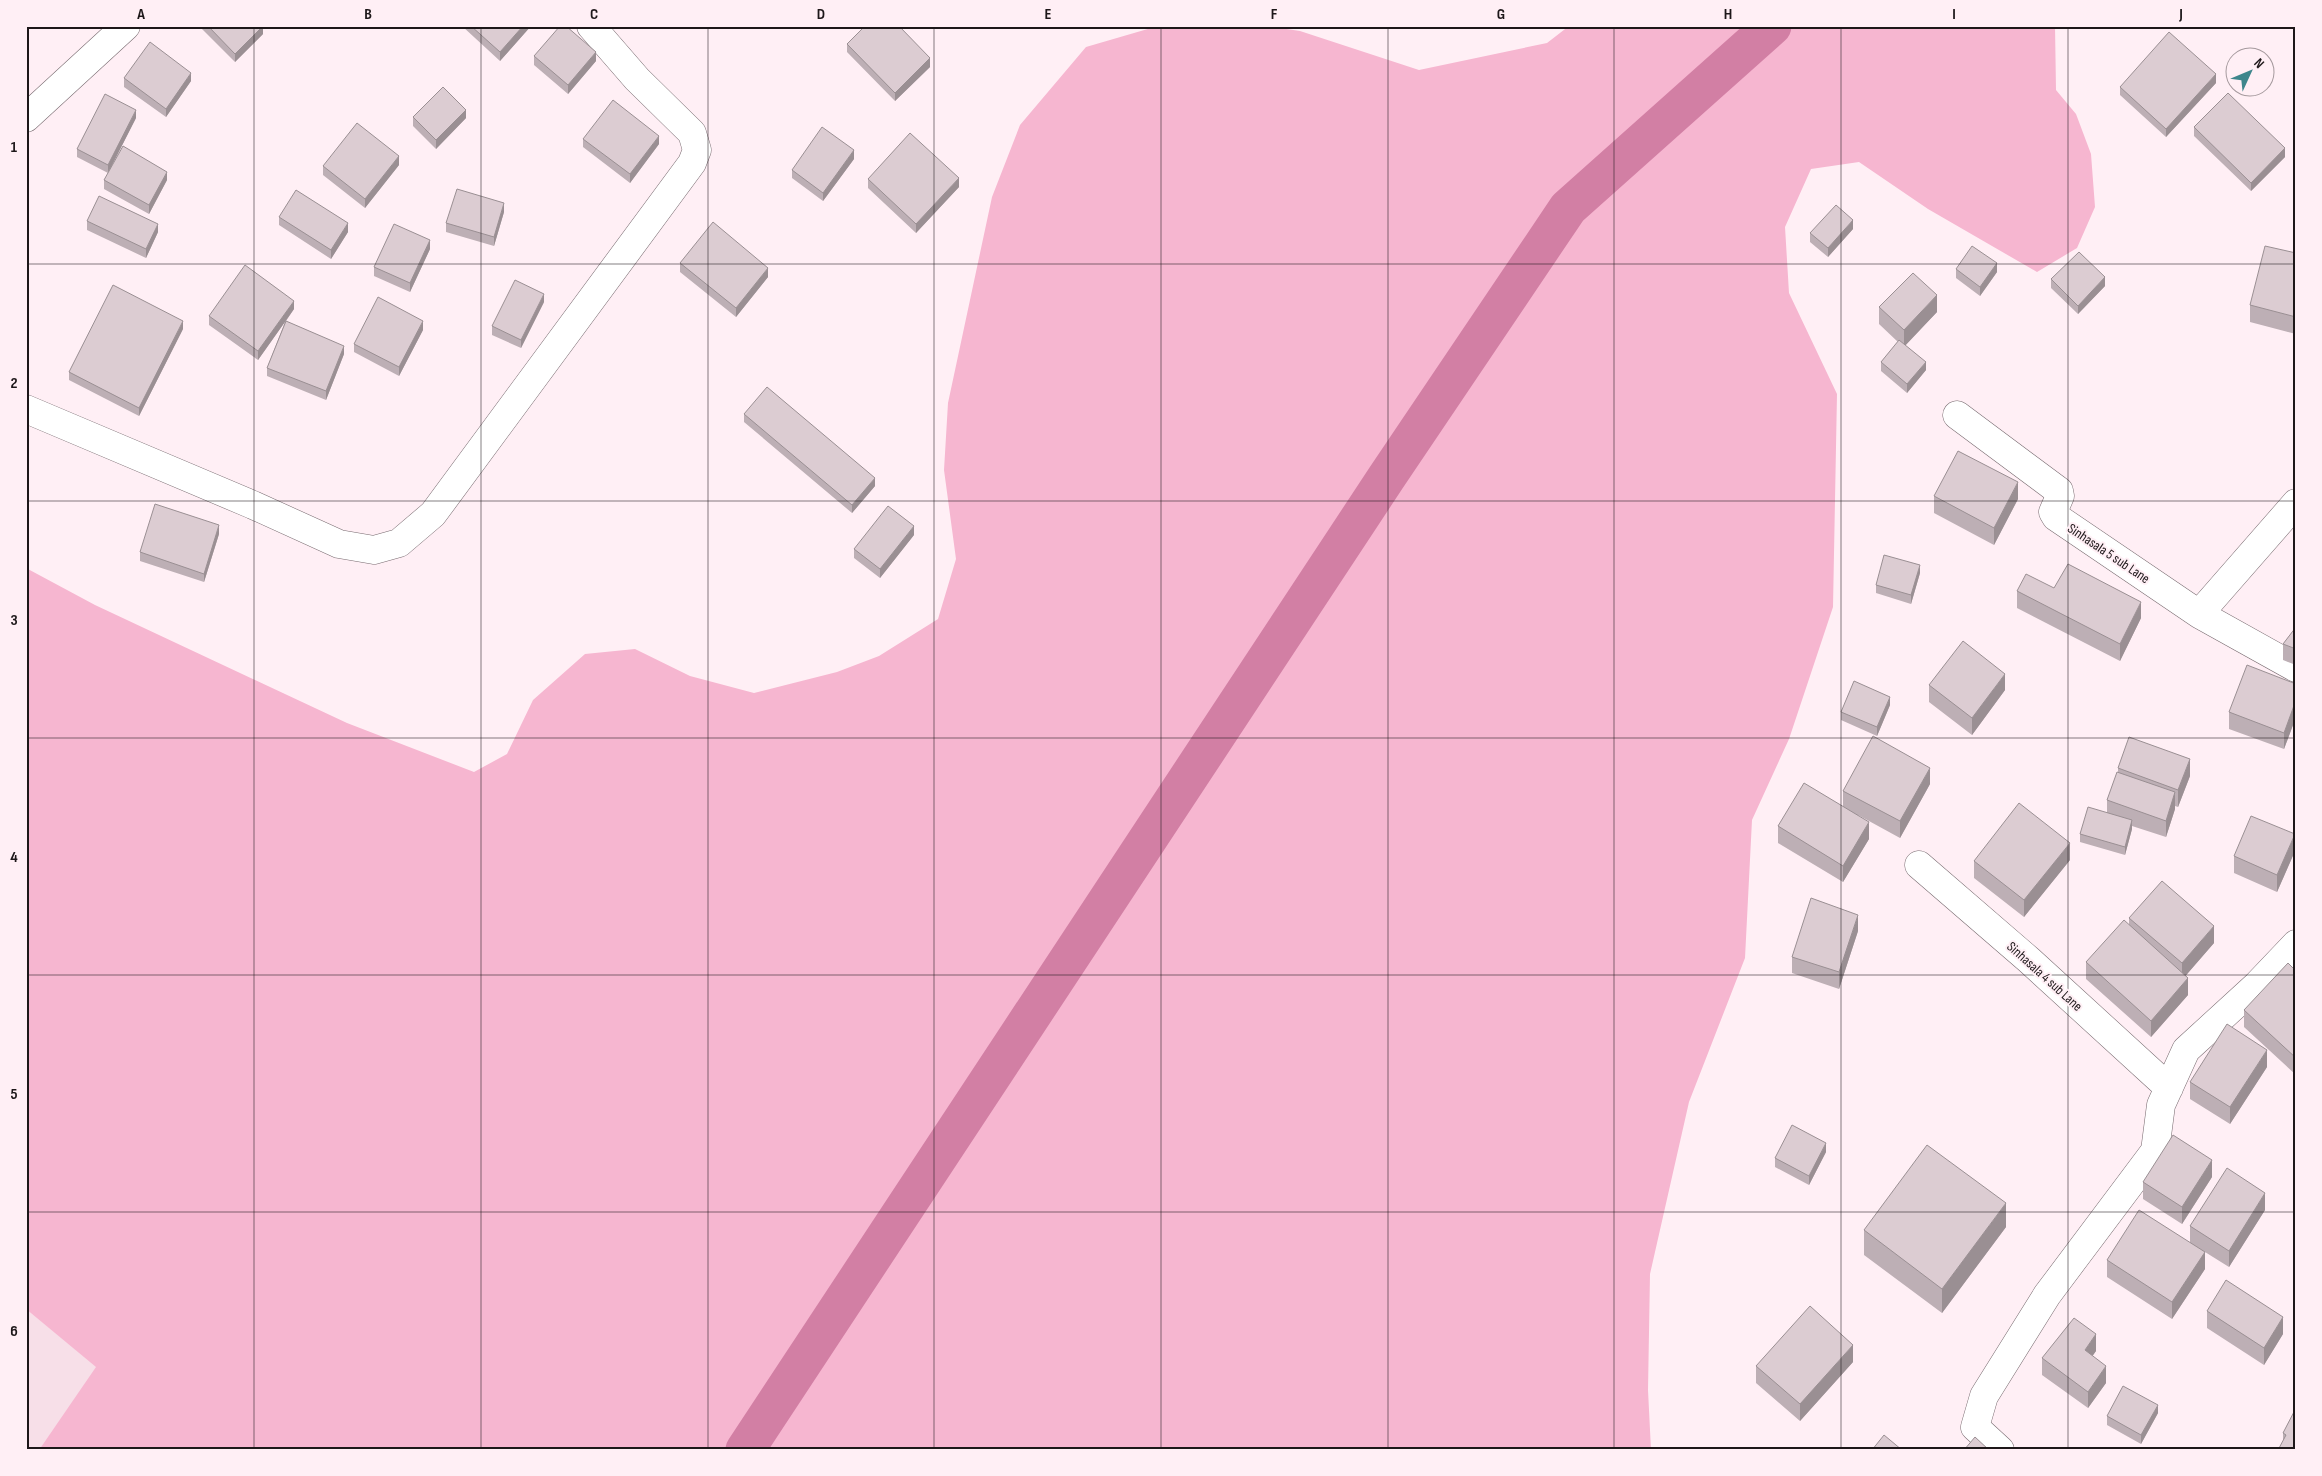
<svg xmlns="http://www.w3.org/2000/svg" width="2322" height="1476" viewBox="0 0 2322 1476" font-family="'Sofia Sans Condensed',sans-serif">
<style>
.built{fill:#f7dfe8}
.green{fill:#f6b6d0}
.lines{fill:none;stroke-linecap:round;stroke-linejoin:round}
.canal{stroke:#d27fa4;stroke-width:39}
.minor-casing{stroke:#786b70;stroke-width:29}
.minor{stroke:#fff;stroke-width:28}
.wall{fill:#bdafb5}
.shaded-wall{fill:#9a8f93}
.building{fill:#dcccd2;stroke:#9a8f93}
.grid{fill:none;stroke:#1d1719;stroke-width:1;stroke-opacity:0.55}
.labels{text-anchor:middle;stroke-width:4;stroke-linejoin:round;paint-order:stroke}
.street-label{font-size:14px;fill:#1d1719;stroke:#ffeff5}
.neatline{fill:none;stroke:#1d1719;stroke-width:2}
.grid-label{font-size:16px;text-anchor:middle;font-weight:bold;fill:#1d1719}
</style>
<rect width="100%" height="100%" fill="#ffeff5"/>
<!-- built -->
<path class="built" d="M26 1309 97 1367 39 1450H26Z"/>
<!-- green -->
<path class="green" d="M1158 26H1267L1300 31 1419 70 1547 43 1569 26H2055L2056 90 2076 114 2091 154 2095 207 2077 248 2037 272 1928 209 1859 162 1811 169 1785 227 1789 293 1837 394 1833 607 1789 739 1752 820 1745 958 1689 1102 1650 1274 1648 1390 1651 1450H39L96 1367 26 1309V568L95 605 347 723 474 772 507 754 533 700 585 654 635 649 690 676 754 693 837 672 879 656 938 619 956 559 944 470 948 403 992 197 1020 125 1086 47Z"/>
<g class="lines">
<!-- canal -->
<path class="canal" d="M745 1450 1386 478 1568 208 1772 26"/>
<defs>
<path id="minor" d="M26 118 126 26
M26 409 253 505 339 544 374 550 399 543 433 514 692 163 697 150 692 133 637 79 591 26
M1957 415 2059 491 2060 496 2053 512 2056 517 2199 614 2296 668
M2199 614 2296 503
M1919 865 2029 960 2169 1088
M2000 1450 1975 1427 1984 1396 2047 1295 2155 1151 2161 1105 2186 1050 2257 985 2296 944"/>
</defs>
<!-- minor casing -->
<use href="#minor" class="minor-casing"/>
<!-- minor -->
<use href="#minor" class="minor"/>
</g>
<!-- wall -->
<path class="wall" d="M199 26H263V34L235 62Z
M462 26H531L500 61Z
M847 44 930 67 895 101 847 52Z
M534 56 596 61 568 94 534 65Z
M124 78 191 81 166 117 124 87Z
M2216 83 2166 137 2120 95V87Z
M413 117 466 118 436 149 413 126Z
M136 118 108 173 77 157V149Z
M2194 127 2285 157 2251 191 2194 136Z
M583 139 659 144 630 183 583 147Z
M854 159 823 201 792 178V170Z
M399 165 365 208 323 175V166Z
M868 179 959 187 916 233 868 188Z
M104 180H167L149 214 104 189Z
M504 212 494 246 446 232V223Z
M279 217 348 232 331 259 279 225Z
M87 221 158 232 146 258 87 230Z
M1853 229 1828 257 1810 242V233Z
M430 249 410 292 374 276V267Z
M2296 253V334L2250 322V305Z
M680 263 768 277 736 317 680 272Z
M1956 269 1997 272 1980 296 1956 278Z
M2051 279 2105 286 2078 314 2051 288Z
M544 302 521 348 492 335V326Z
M1879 307 1937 312 1905 345 1926 370 1907 393 1881 371V362L1898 342 1879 324Z
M294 309 286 321 344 354 326 400 267 376V368L285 322 258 360 209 325V316Z
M183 329 139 416 69 380V372Z
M423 330 399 376 354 352V344Z
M744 414 875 486 852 513 744 422Z
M1934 496 2018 499 1994 545 1934 513Z
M219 534 204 582 140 561V552Z
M914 535 880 578 854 558V549Z
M1920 573 1911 604 1876 593V585Z
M2054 588 2141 618 2120 661 2017 608V591Z
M2296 627V665L2283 660V644Z
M2296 684V717L2284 749 2229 729V712Z
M1929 685 2005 690 1972 735 1929 702Z
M1890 705 1877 736 1841 720V712Z
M2118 768 2190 776 2178 807 2175 806V809L2166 837 2132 826V829L2125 855 2080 842V834L2107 813V800L2118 772Z
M1930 784 1900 838 1858 815 1869 839 1843 882 1778 843V826L1843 807V791Z
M2295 851 2277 892 2234 873V856Z
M2070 860 2024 917 1974 878V861Z
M2129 918 2214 943 2185 976 2188 995 2151 1037 2086 979V962L2129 925Z
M1858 931 1839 989 1792 973V957Z
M2296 971V1075L2244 1027V1010Z
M2267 1067 2230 1124 2190 1099V1082Z
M1826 1152 1809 1185 1775 1167V1158Z
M2212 1177 2182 1224 2143 1199V1182Z
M2265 1210 2229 1267 2205 1252V1269L2172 1319 2107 1277V1260L2190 1243V1226Z
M2006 1227 1942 1313 1864 1255V1230Z
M2207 1311 2283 1334 2264 1365 2207 1328Z
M2096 1351 2092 1356 2106 1383 2088 1408 2042 1375V1358Z
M1853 1362 1800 1421 1756 1383V1366Z
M2296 1408V1450L2283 1441V1433Z
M2158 1413 2141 1444 2107 1425V1416Z"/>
<!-- shaded-wall -->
<path class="shaded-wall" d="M263 26V34L235 62V54Z
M523 26H531L500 61V52Z
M596 52V61L568 94V85Z
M930 58V67L895 101V93Z
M191 73V81L166 117V109Z
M2216 74V83L2166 137V129Z
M136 110V118L108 173V165Z
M466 110V118L436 149V140Z
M659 136V144L630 183V174Z
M2285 148V157L2251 191V183Z
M854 150V159L823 201V193Z
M399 156V165L365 208V199Z
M167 172V180L149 214V205Z
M959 178V187L916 233V224Z
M504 203V212L494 246V237Z
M1853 220V229L1828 257V248Z
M348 223V232L331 259V250Z
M158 224V232L146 258V249Z
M430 240V249L410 292V283Z
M1997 263V272L1980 296V287Z
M768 268V277L736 317V308Z
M2105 277V286L2078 314V306Z
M544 294V302L521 348V340Z
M1937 295V312L1904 347V330Z
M294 301V309L258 360V351Z
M183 321V329L139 416V408Z
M423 321V330L399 376V367Z
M344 346V354L326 400V391Z
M1926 362V370L1907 393V384Z
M875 478V486L852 513V505Z
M2018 482V499L1994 545V528Z
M219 525V534L204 582V574Z
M914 526V535L880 578V569Z
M1920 565V573L1911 604V595Z
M2141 602V618L2120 661V644Z
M2005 674V690L1972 735V718Z
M1890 697V705L1877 736V727Z
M2296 700V717L2284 749V733Z
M2190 759V776L2178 807V790Z
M1930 768V784L1900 838V821Z
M2175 792V809L2166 837V821Z
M2132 820V829L2125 855V847Z
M1869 822V839L1843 882V866Z
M2295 834V851L2277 892V875Z
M2070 843V860L2024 917V900Z
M1858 915V931L1839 989V972Z
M2214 926V943L2182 980V963Z
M2188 978V995L2151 1037V1021Z
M2267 1050V1067L2230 1124V1107Z
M1826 1143V1152L1809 1185V1176Z
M2212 1160V1177L2182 1224V1207Z
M2265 1193V1210L2229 1267V1251Z
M2006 1203V1227L1942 1313V1289Z
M2205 1252V1269L2172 1319V1302Z
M2283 1317V1334L2264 1365V1348Z
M2096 1334V1351L2085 1367V1350Z
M1853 1345V1362L1800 1421V1404Z
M2106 1366V1383L2088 1408V1392Z
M2158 1405V1413L2141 1444V1435Z"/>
<!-- building -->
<path class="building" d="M208 26H263L235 54Z
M471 26H523L500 52Z
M560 26H566L596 52 568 85 534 56Z
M865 26H899L930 58 895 93 847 44Z
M2169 32 2216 74 2166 129 2120 87Z
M150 42 191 73 166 109 124 78Z
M443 87 466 110 436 140 413 117Z
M2228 93 2285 148 2251 183 2194 127Z
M105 94 136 110 108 165 77 149Z
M613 100 659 136 630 174 583 139Z
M357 123 399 156 365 199 323 166Z
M822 127 854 150 823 193 792 170Z
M910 133 959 178 916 224 868 179Z
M123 146 167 172 149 205 104 180Z
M457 189 504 203 494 237 446 223Z
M296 190 348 223 331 250 279 217Z
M99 196 158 224 146 249 87 221Z
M1836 205 1853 220 1828 248 1810 233Z
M713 222 768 268 736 308 680 263Z
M394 224 430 240 410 283 374 267Z
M1972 246 1997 263 1980 287 1956 269Z
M2265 246 2296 253V317L2250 305Z
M2079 252 2105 277 2078 306 2051 279Z
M245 265 294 301 258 351 209 316Z
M1913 273 1937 295 1904 330 1879 307Z
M515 280 544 294 521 340 492 326Z
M113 285 183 321 139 408 69 372Z
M378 297 423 321 399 367 354 344Z
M286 321 344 346 326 391 267 368Z
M1899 340 1926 362 1907 384 1881 362Z
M767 387 875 478 852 505 744 414Z
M1958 451 2018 482 1994 528 1934 496Z
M155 504 219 525 204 574 140 552Z
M888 506 914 526 880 569 854 549Z
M1884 555 1920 565 1911 595 1876 585Z
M2068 564 2141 602 2120 644 2017 591 2026 574 2054 588Z
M2296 627V649L2283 644Z
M1963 641 2005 674 1972 718 1929 685Z
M2247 665 2296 684V700L2284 733 2229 712Z
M1854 681 1890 697 1877 727 1841 712Z
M1873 736 1930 768 1900 821 1843 791Z
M2129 737 2190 759 2178 790 2118 768Z
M2117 772 2175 792 2166 821 2107 800Z
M1804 783 1869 822 1843 866 1778 826Z
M2019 803 2070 843 2024 900 1974 861Z
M2088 807 2132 820 2125 847 2080 834Z
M2251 816 2295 834 2277 875 2234 856Z
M2162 881 2214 926 2182 963 2129 918Z
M1811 898 1858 915 1839 972 1792 957Z
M2124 920 2188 978 2151 1021 2086 962Z
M2288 963 2296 971V1058L2244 1010Z
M2227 1024 2267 1050 2230 1107 2190 1082Z
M1792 1125 1826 1143 1809 1176 1775 1158Z
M2173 1135 2212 1160 2182 1207 2143 1182Z
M1927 1145 2006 1203 1942 1289 1864 1230Z
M2227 1168 2265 1193 2229 1251 2190 1226Z
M2139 1210 2205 1252 2172 1302 2107 1260Z
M2226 1280 2283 1317 2264 1348 2207 1311Z
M1810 1306 1853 1345 1800 1404 1756 1366Z
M2074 1318 2096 1334 2085 1350 2106 1366 2088 1392 2042 1358Z
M2123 1386 2158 1405 2141 1435 2107 1416Z
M2296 1408V1450H2278L2286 1435 2283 1433Z
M1884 1435 1902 1450H1872Z
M1975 1437 1989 1450H1964Z"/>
<!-- grid -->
<path class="grid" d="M254 26V1450M481 26V1450M708 26V1450M934 26V1450M1161 26V1450M1388 26V1450M1614 26V1450M1841 26V1450M2068 26V1450M26 264H2296M26 501H2296M26 738H2296M26 975H2296M26 1212H2296"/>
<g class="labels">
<!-- street labels -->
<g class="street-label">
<text transform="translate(2109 553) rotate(34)" y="5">Sinhasala 5 sub Lane</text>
<text transform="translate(2045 976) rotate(42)" y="5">Sinhasala 4 sub Lane</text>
</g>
</g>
<!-- border -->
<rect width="2322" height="1476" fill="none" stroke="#ffeff5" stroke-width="55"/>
<!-- north arrow -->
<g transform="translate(2250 72) rotate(46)"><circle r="24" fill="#ffeff5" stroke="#a5999d"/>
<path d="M0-4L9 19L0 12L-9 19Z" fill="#3e868c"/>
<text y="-8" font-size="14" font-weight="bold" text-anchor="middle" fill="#1d1719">N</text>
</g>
<rect x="28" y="28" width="2266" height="1420" class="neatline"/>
<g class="grid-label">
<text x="141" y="19">A</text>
<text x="368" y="19">B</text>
<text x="594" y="19">C</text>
<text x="821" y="19">D</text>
<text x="1048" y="19">E</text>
<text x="1274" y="19">F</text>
<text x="1501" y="19">G</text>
<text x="1728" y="19">H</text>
<text x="1954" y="19">I</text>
<text x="2181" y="19">J</text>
<text x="14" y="152">1</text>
<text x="14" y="388">2</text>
<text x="14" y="625">3</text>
<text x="14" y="862">4</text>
<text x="14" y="1099">5</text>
<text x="14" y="1336">6</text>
</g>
</svg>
